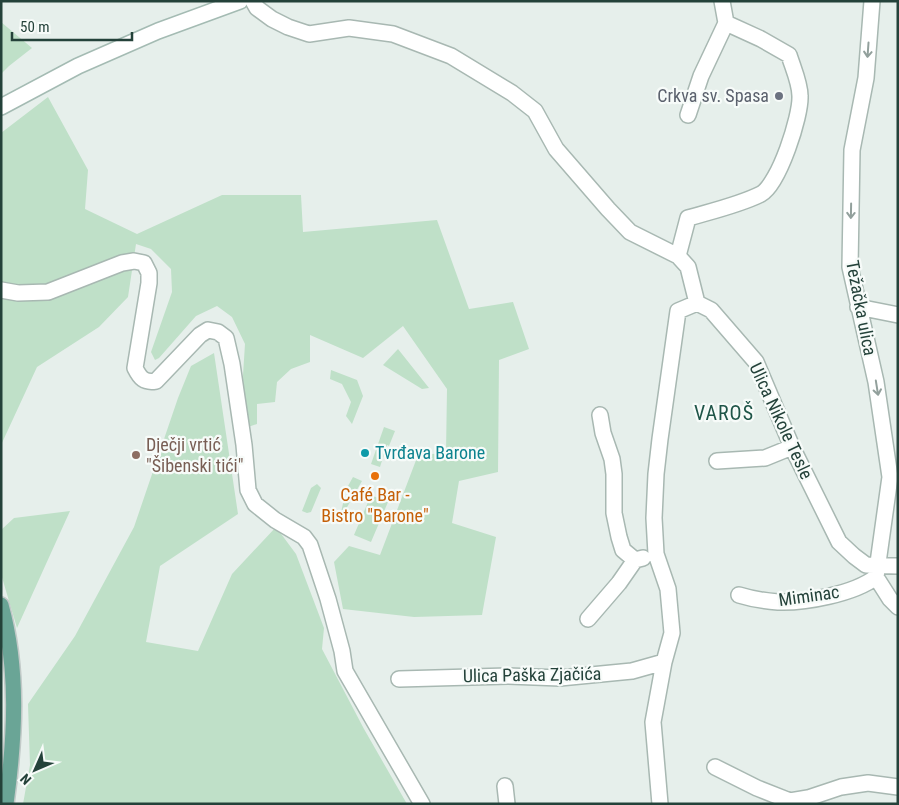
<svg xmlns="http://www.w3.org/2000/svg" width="899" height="805" viewBox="0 0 899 805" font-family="'Roboto Condensed',sans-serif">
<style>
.green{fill:#bfe0c8}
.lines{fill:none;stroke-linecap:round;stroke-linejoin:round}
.street-casing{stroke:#a8b8b2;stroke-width:18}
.secondary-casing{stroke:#a4bbb3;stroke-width:18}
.primary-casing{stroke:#c2cac8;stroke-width:18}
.street{stroke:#fff;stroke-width:15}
.secondary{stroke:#fff;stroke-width:15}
.primary{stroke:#6aa596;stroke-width:15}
.oneway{stroke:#92a09c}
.worship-dot{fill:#6b7280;stroke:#f7fbf9;stroke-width:2}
.culture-dot{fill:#0f9aa8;stroke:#f7fbf9;stroke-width:2}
.education-dot{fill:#8d6e63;stroke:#f7fbf9;stroke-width:2}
.food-dot{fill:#e8710a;stroke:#f7fbf9;stroke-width:2}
.labels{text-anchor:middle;stroke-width:4.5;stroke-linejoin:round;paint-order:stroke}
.worship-label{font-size:18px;fill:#5b616d;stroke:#f7fbf9;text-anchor:end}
.street-label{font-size:18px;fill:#24423a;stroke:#f7fbf9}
.education-label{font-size:18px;fill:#785e54;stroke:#f7fbf9;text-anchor:start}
.culture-label{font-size:18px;fill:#0d838f;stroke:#f7fbf9;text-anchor:start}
.food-label{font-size:18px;fill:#c56008;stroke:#f7fbf9}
.quarter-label{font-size:20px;letter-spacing:1px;fill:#1f5548;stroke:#f7fbf9}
</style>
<rect width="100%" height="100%" fill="#e6efeb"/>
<!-- green -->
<path class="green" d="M1 22 32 48 9 66 1 74Z
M48 97 88 170 85 209 137 234 222 195H301L303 232 437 220 469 309 513 302 529 349 499 360 498 472 459 481 452 523 496 537 482 615 414 617 343 609 334 562 349 546 380 555 418 455 446 453 447 389 403 326 363 358 310 335V362L291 369 277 382 275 402 257 404V424L248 427 244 413 243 375 245 344 232 317 217 306 196 316 159 358 155 360 151 352 172 292 171 269 151 249 136 244 128 297 99 327 37 367 1 445V133Z
M398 349 429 388 422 389 383 365Z
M214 353 238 514 160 566 146 642 198 651 232 574 276 527 296 554 324 628 322 649 364 729 407 804H23L30 765 28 704 75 636 134 527 178 398 191 366Z
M331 370 357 380 363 396 352 424 346 416 351 402 342 384 330 379Z
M384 427 395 431 389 446 387 445 380 467 371 464Z
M353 477 362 481 342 516 340 517 344 499 350 492 348 486Z
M317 484 321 488 311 512 307 513 302 511 311 488Z
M371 495 388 502 371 542 354 535Z
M70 511 17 628 1 574V530L14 518Z"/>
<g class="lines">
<defs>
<path id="street" d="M253 1 257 8 272 19 288 27 309 34 349 28 393 34 451 56 512 93 535 111 556 149 608 209 630 232 678 256 688 267 697 303 711 310 756 362 792 447 839 542 854 556 866 565 898 566
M872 1 866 78 852 150 850 267 876 382 890 477 876 577 890 599 898 607
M688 115 701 76 726 23 722 1
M678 256 688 218C712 211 739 205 761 194 779 184 801 116 800 96 800 83 793 68 789 55L761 39 726 23
M1 290 18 293 48 292 122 263 134 261 144 263 149 273V283L135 368C140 378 144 383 156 381L200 335 208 330 218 332 226 338 232 364 244 445 248 490 255 504 275 520 304 537 310 545 328 599 342 651 345 671 422 804
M858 307 898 315
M600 415 603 433 612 459 614 474V513L619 537 623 550 635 560
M717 461 765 458 792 447
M739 595C752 599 764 601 778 602 805 603 854 594 876 577
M588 619 619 583 635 560 643 558
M399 679 508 676 560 678 632 671 664 662
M715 767 757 788 790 801 808 798 841 787 868 783 898 787
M505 786 507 804
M660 804 653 722 664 662 672 633 668 589 656 554 654 518 656 474 660 439 678 311 697 303"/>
<path id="secondary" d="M1 107 78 66 158 31 240 1"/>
<path id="primary" d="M1 605C19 670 15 737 6 804"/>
</defs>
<!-- street casing -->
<use href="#street" class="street-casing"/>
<!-- secondary casing -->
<use href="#secondary" class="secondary-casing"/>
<!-- primary casing -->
<use href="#primary" class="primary-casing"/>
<!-- street -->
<use href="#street" class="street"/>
<!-- secondary -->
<use href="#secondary" class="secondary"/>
<!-- primary -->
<use href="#primary" class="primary"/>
</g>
<!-- one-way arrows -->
<defs><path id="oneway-shaft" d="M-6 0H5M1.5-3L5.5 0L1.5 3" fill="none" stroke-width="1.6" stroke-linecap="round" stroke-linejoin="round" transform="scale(1.25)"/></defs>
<g class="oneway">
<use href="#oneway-shaft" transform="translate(868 50) rotate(94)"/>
<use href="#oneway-shaft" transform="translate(851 211) rotate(91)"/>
<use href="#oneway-shaft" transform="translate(877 388) rotate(81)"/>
</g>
<!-- markers -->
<circle class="worship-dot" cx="779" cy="96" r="5"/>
<circle class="culture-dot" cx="365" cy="453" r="5"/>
<circle class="education-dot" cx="136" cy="455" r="5"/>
<circle class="food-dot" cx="375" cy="476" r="5"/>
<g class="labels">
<!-- worship labels -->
<g class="worship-label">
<text x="769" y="102">Crkva sv. Spasa</text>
</g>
<!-- street labels -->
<g class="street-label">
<text transform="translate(861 308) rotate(79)" y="6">Težačka ulica</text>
<text transform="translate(781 421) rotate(65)" y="6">Ulica Nikole Tesle</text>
<text transform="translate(809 596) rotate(-8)" y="6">Miminac</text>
<text transform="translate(532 675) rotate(-1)" y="6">Ulica Paška Zjačića</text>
</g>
<!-- education labels -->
<g class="education-label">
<text x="146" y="451">Dječji vrtić<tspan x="146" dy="21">"Šibenski tići"</tspan></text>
</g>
<!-- culture labels -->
<g class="culture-label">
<text x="375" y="459">Tvrđava Barone</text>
</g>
<!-- food labels -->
<g class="food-label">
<text x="375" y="501">Café Bar -<tspan x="375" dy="21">Bistro "Barone"</tspan></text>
</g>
<!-- quarter labels -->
<g class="quarter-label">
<text x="724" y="420">VAROŠ</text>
</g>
</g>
<!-- border -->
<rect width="899" height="805" fill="none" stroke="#24423a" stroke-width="5"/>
<!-- north arrow -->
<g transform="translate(35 770) rotate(225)" stroke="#f7fbf9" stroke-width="4" paint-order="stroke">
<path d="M0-4L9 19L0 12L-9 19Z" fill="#24423a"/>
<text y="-8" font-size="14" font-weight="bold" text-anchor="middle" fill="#24423a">N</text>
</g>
<!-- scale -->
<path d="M12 32v8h120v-8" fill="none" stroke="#24423a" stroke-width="2.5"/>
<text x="20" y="32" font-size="15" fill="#24423a" stroke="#f7fbf9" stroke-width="4" paint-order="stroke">50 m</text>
</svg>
